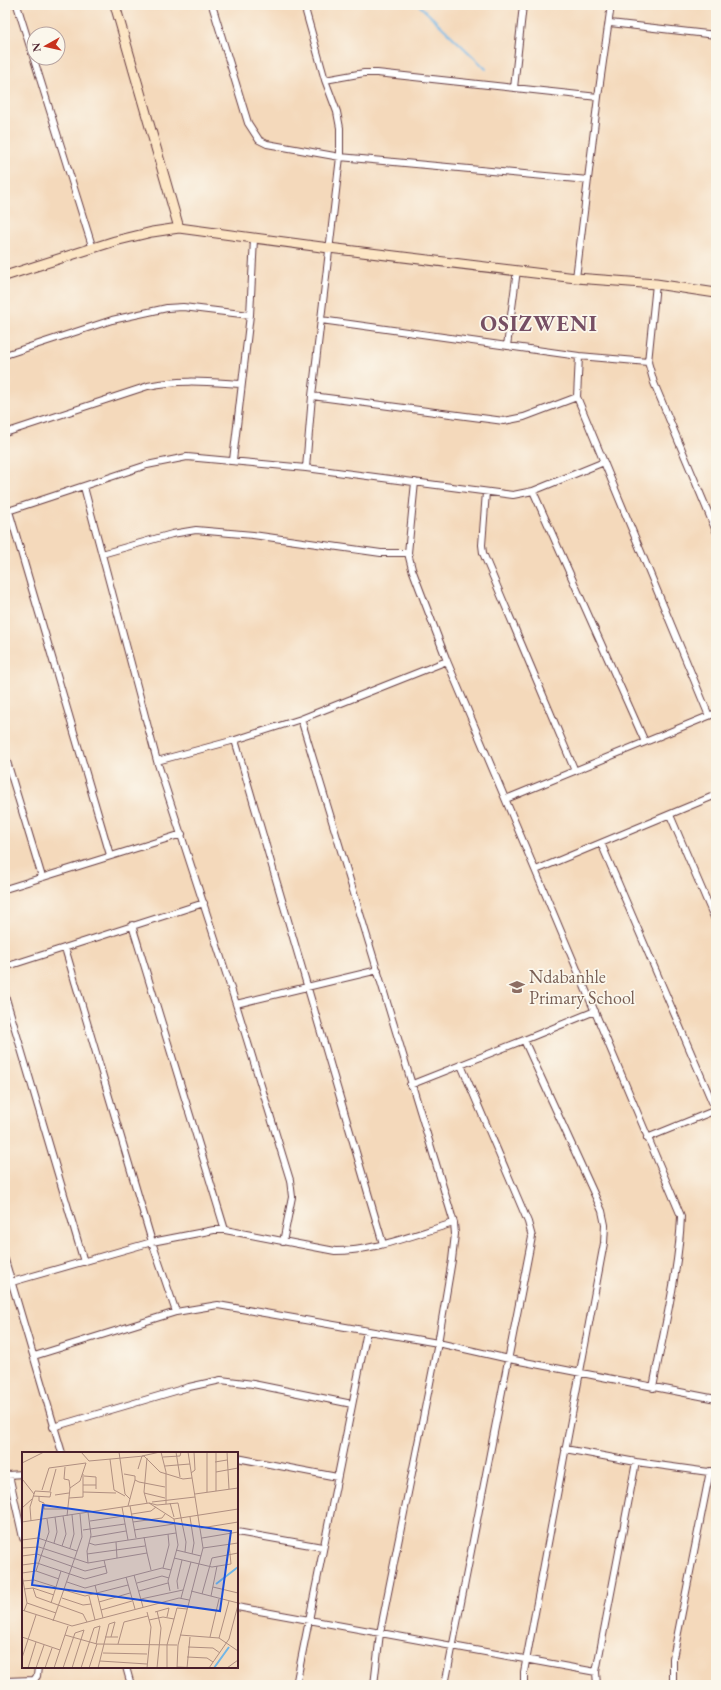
<svg xmlns="http://www.w3.org/2000/svg" width="721" height="1690" viewBox="0 0 721 1690" font-family="'EB Garamond',serif">
<style>
.lines{fill:none;stroke-linecap:round;stroke-linejoin:round}
.stream{stroke:#71b6e7;stroke-width:2}
.street-casing{stroke:#643b41;stroke-width:8}
.secondary-casing{stroke:#643b41;stroke-width:11}
.street{stroke:#fff;stroke-width:6}
.secondary{stroke:#fce5c4;stroke-width:9}
.labels{text-anchor:middle;stroke-width:3.5;stroke-linejoin:round;paint-order:stroke}
.education-label{font-size:18px;fill:#785e54;stroke:#fbf7ec;text-anchor:start}
.district-label{font-size:22px;font-weight:bold;letter-spacing:1px;fill:#764f64;stroke:#fbf7ec}
.inset-river{fill:none;stroke:#71b6e7;stroke-width:2}
.inset-road{fill:none;stroke:#b08f81;stroke-width:1}
.view{fill:#1d4ed8;fill-opacity:0.15;stroke:#1d4ed8;stroke-width:2}
.inset-edge{fill:none;stroke:#4a1f2b;stroke-width:2}
</style>
<rect width="100%" height="100%" fill="#fbf7ec"/>
<filter id="ink" filterUnits="userSpaceOnUse"><feTurbulence type="fractalNoise" baseFrequency=".025" numOctaves="2"/><feDisplacementMap in="SourceGraphic" scale="8" xChannelSelector="R" yChannelSelector="G"/><feConvolveMatrix kernelMatrix="1 2 1 2 8 2 1 2 1" color-interpolation-filters="sRGB"/></filter>
<filter id="wash" filterUnits="userSpaceOnUse"><feTurbulence type="fractalNoise" baseFrequency=".012" numOctaves="4" result="noise"/><feDisplacementMap in="SourceGraphic" scale="16" xChannelSelector="R" yChannelSelector="G"/><feGaussianBlur stdDeviation="0.9" result="paint"/><feColorMatrix in="noise" values="0 0 0 0 0 0 0 0 0 0 0 0 0 0 0 0 0 1.4 0 .05"/><feComposite in="paint" operator="in"/></filter>
<g filter="url(#wash)">
<rect width="100%" height="100%" fill="#f4d9bb"/>
<g class="lines">
<!-- stream -->
<path class="stream" d="M419 5 486 69"/>
</g>
</g>
<g filter="url(#ink)">
<g class="lines">
<defs>
<path id="street" d="M17 5 93 249
M212 5 248 123 259 140 267 144 340 157 588 180
M304 5 325 80 337 112 340 128V157L312 396 306 468
M610 23 716 35
M325 80 364 73H377L598 97
M514 88 523 5
M576 278 598 97 611 5
M656 284 648 362 654 383 716 531
M321 320 579 356 648 362
M507 346 517 270
M5 355 112 320 167 308 183 307 250 315
M579 356 577 397 709 716
M312 396 504 421 524 417 577 397
M5 433 148 386C181 379 208 382 241 384
M233 460 250 315 254 239
M415 482 408 553 412 569 447 661 681 1216C679 1272 663 1332 653 1388
M84 487 157 761 236 1004 290 1180 292 1197 283 1242
M533 491 645 742
M486 492 482 545 483 553 575 771
M9 511 110 855
M5 512 147 465 187 457 306 468 513 495 533 491 604 462
M102 554 172 534 196 530 253 535 381 553H408
M301 719 447 661
M235 740 383 1244
M5 755 42 877
M157 761 235 740 301 719 454 1223 455 1234 452 1260 438 1343 380 1633 374 1685
M506 799 716 713
M670 815 716 922
M601 843 716 1111
M536 870 716 795
M5 889 182 834
M132 925 225 1230
M65 948 152 1242 176 1312
M5 967 204 903
M5 995 84 1262
M236 1004 378 970
M524 1040 595 1011
M410 1085 524 1040 602 1211 605 1225 604 1243 524 1672V1685
M647 1138 716 1110
M5 1260 62 1453
M12 1282 152 1242 214 1230H225L335 1251C375 1251 415 1234 454 1223
M34 1356 176 1312 218 1305 438 1343 509 1359 716 1399
M53 1427 189 1387 221 1380 253 1384 352 1404
M565 1449 636 1462 716 1473
M237 1458 337 1477
M7 1475 23 1474
M9 1475 23 1538
M237 1532 322 1547
M237 1607 596 1672
M126 1667 131 1685
M5 1681 34 1680 37 1676 38 1667
M296 1685 367 1331
M445 1685 532 1237 528 1222 461 1065
M597 1685 596 1672 636 1462
M673 1685V1658L710 1471"/>
<path id="secondary" d="M115 5 179 228
M5 276 115 241 152 232 179 228 329 248 576 278 656 284 716 293"/>
</defs>
<!-- street casing -->
<use href="#street" class="street-casing"/>
<!-- secondary casing -->
<use href="#secondary" class="secondary-casing"/>
<!-- street -->
<use href="#street" class="street"/>
<!-- secondary -->
<use href="#secondary" class="secondary"/>
</g>
</g>
<!-- icons -->
<defs>
<symbol id="school-bare" viewBox="-9 -9 18 18"><path d="M0-5L7-2L0 1L-7-2ZM-4 1L0 2.5L4 1V4Q0 6-4 4Z" fill="#8d6e63" stroke="#fbf7ec" stroke-width="2.5" paint-order="stroke"/></symbol>
</defs>
<g fill-rule="evenodd">
<use href="#school-bare" x="506" y="976" width="22" height="22"/>
</g>
<g class="labels">
<!-- education labels -->
<g class="education-label">
<text x="529" y="983">Ndabanhle<tspan x="529" dy="21">Primary School</tspan></text>
</g>
<!-- district labels -->
<g class="district-label">
<text x="539" y="331">OSIZWENI</text>
</g>
</g>
<!-- overview -->
<g transform="translate(22 1452)">
<rect width="216" height="216" fill="#f4d9bb"/>
<path class="inset-river" d="M194 132 216 115M192 216 207 195"/>
<path class="inset-road" d="M59 0 67 9 122 4 138 20 161 27 170 26M97 0 103 42 108 47M139 0 144 20V52M154 0 158 25M185 0V40M194 0V39M205 0 207 37M141 5 158 4 159 0M125 6 122 40 125 51M88 7 92 38 103 44M193 10 205 8M0 11 22 0M143 14 168 12M43 15 42 27 47 28 48 36 45 64M116 17 120 4 138 0M194 20 216 16M169 21 173 18 172 0M102 22 113 24V28L117 30 143 35M62 24 74 25V37M1 28 12 42M61 33H74M48 36 58 29 64 11M20 38 27 16 64 11M28 39 34 17M61 40 94 41M122 41 143 46M173 42 216 36M33 43 47 41M17 44V49L22 51V57H45M47 46 61 45V22M130 50 173 45M127 51 135 53 156 51 164 90 163 100M148 51 152 65M106 54 113 28M108 54 114 86M100 55 106 88M0 56 10 47M110 62 129 59 134 55M168 65 172 91 170 102M9 69 8 55 12 42 13 39 29 40 28 45 11 44M68 69 102 64M0 70 127 51 152 67 216 57M111 70 140 66 143 62M179 76 216 70M61 78 103 72M112 78 152 72M69 85 104 79M180 86 216 80M0 88 16 86 55 99M94 90 95 106M32 91 35 80 33 65M67 91 73 93 154 81M40 94 44 82 41 64M0 96 17 95 66 111 125 101 122 85M48 96 52 82 50 63M181 96 216 91M154 98 179 104M125 101 129 118M65 102 123 94M0 104 15 102 63 119 84 114M152 106 190 115 209 112 207 92M66 111 65 99 69 83 66 60M0 113 15 111 63 127 85 121 82 108M141 116 147 93 146 82M14 119 27 80 25 67M0 121 14 119 37 127M0 123 5 151 2 159M112 123 121 155M104 125 113 157M1 129 12 128 34 135M45 130 63 136 140 116 149 118M115 131 140 124 147 126M73 133 81 166M191 135 216 141M11 136 14 145 61 162 65 170M2 137 11 136 32 143M156 137 155 129 160 108M42 138 63 144 106 133M117 139 146 131M148 139 146 129 156 93 152 67M169 139 216 151M180 142 190 106 216 101M67 144 73 168M189 144 195 114M40 146 61 153 69 152M159 146 169 110M119 147 161 138M77 150 108 141M5 151 34 161M29 151 39 119M0 158 50 174 157 146 167 148M79 158 110 149M125 160 129 175 125 216M133 160 147 156 145 165M127 168 141 165 152 167M31 169 60 85 58 62M43 183 75 192 155 193M158 183 197 186 216 199M0 185 38 198M83 185H96M188 185 197 147M197 186 207 149M96 192 102 170 126 164M166 195 191 196 198 201M81 201 125 202M165 205 185 206 191 210M0 206 14 163M78 209 125 212M155 215 179 216M6 216 14 190M14 216 22 193M23 216 30 196M32 216 46 174M41 216 53 181 62 178 50 216M59 216 72 176 78 174 74 192M67 216 75 192M76 216 87 172 93 170 89 185M135 216 139 176 135 159M145 216V193L155 156 165 157M155 216 156 193 181 96 166 0M165 216 168 185M187 216 207 187 216 153M205 216 216 208"/>
<path class="view" d="M21 53 209 79 198 159 10 133Z"/>
<rect width="216" height="216" class="inset-edge"/>
</g>
<!-- margin -->
<rect width="721" height="1690" fill="none" stroke="#fbf7ec" stroke-width="20"/>
<!-- north arrow -->
<g transform="translate(46 46) rotate(262)"><circle r="19" fill="#fbf7ec" stroke="#b4a19f"/>
<path d="M0-3L7 15L0 10L-7 15Z" fill="#c8321e"/>
<text y="-6" font-size="11" font-weight="bold" text-anchor="middle" fill="#4a1f2b">N</text>
</g>
</svg>
